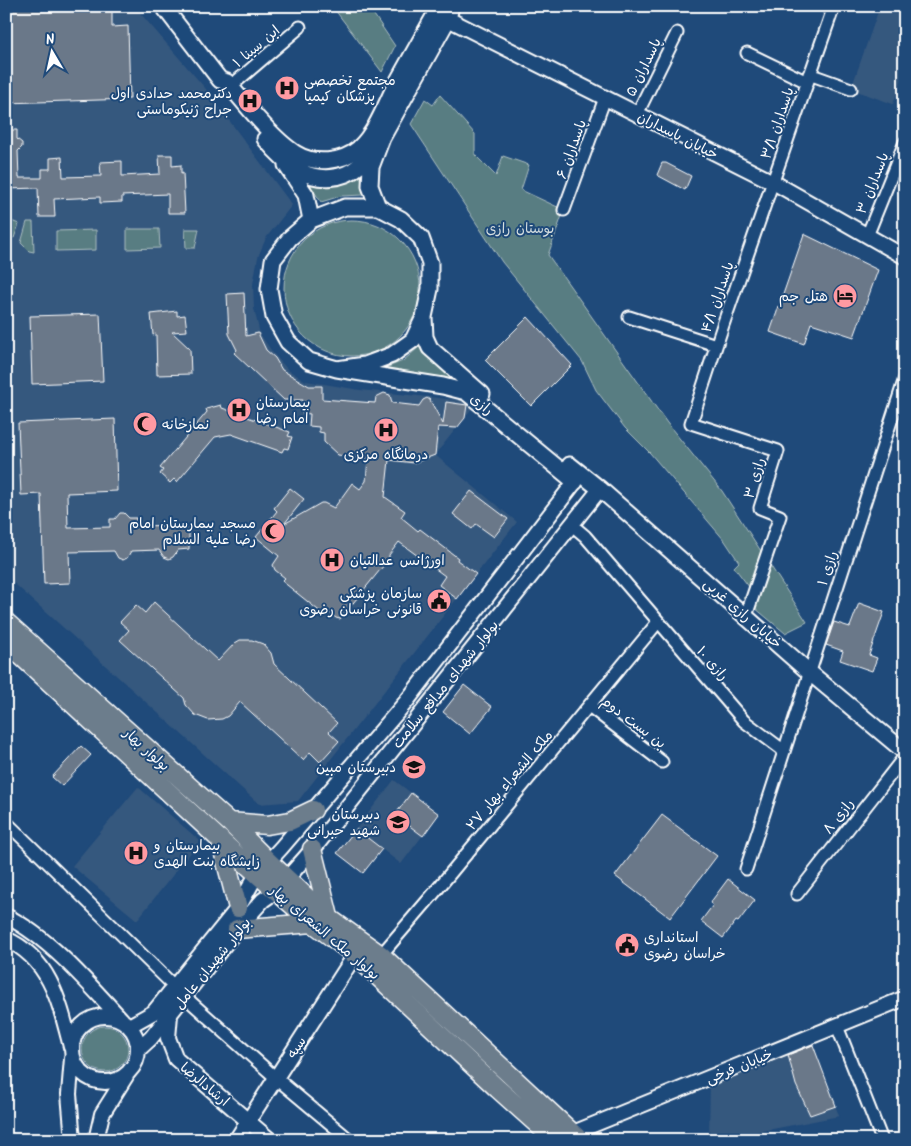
<svg xmlns="http://www.w3.org/2000/svg" width="911" height="1146" viewBox="0 0 911 1146" font-family="Kalam,'Playpen Sans Arabic',sans-serif">
<style>
.built{fill:#36587e}
.green{fill:#587d82;stroke:#acbec0}
.building{fill:#6b7889;stroke:#fff}
.lines{fill:none;stroke-linecap:round;stroke-linejoin:round}
.minor-casing{stroke:#fff;stroke-width:15}
.tertiary-casing{stroke:#fff;stroke-width:18}
.secondary-casing{stroke:#fff;stroke-width:19}
.primary-casing{stroke:#fff;stroke-width:21}
.minor{stroke:#1f4a7a;stroke-width:11}
.tertiary{stroke:#1f4a7a;stroke-width:14}
.secondary{stroke:#1f4a7a;stroke-width:15}
.primary{stroke:#6c7d8c;stroke-width:18}
.labels{text-anchor:middle;stroke-width:4;stroke-linejoin:round;paint-order:stroke}
.street-label{font-size:14px;fill:#fff;stroke:#1f4a7a}
.poi-label{font-size:14px;fill:#fff;stroke:#1f4a7a;text-anchor:start}
.park-label{font-size:14px;fill:#d5dee0;stroke:#1f4a7a}
</style>
<rect width="100%" height="100%" fill="#1f4a7a"/>
<filter id="ink" filterUnits="userSpaceOnUse"><feTurbulence type="fractalNoise" baseFrequency=".02" numOctaves="2"/><feDisplacementMap in="SourceGraphic" scale="10" xChannelSelector="R" yChannelSelector="G"/><feConvolveMatrix kernelMatrix="1 2 1 2 8 2 1 2 1" color-interpolation-filters="sRGB"/></filter>
<g filter="url(#ink)">
<!-- built -->
<path class="built" d="M6 6H134L205 88 292 205 266 238 258 257 253 284 254 309 260 334 273 353 288 370 306 381 360 390 477 402 435 455 517 522 298 801 259 804 6 576Z
M880 6H905V72L893 104 851 89Z
M394 780 439 814 401 864 356 829Z
M138 787 200 841 137 920 72 866Z
M812 1042 839 1116 716 1140H709L710 1082Z"/>
<!-- green -->
<path class="green" d="M332 6H368L395 46 382 72Z
M440 95 475 134V155L496 176 503 156 529 165 521 190 564 210 548 255 667 423 722 491 807 622 785 633 743 598 753 592 734 567 739 562 725 541 650 453 625 428 596 390 582 361 502 262 411 124 425 99 433 105Z
M365 168 361 178 364 195 341 196 321 202 300 170 319 177Z
M6 219 19 224 14 238 6 236Z
M284 288a68 68 0 1 1 136 0a68 68 0 1 1-136 0Z
M27 222H33L34 252 29 251 21 243Z
M127 229H159L160 248 127 249Z
M185 229H199L195 248H186Z
M96 230V250L56 251V231Z
M419 347 462 384 383 369 403 361Z
M82 1049a23 23 0 1 1 46 0a23 23 0 1 1-46 0Z"/>
<!-- building -->
<path class="building" d="M9 6H105L112 12V27L128 26 130 99 6 103V30H10Z
M6 130H17V139L22 143V147L18 151 19 178H42V169H50V158L62 157 63 177 101 176 100 162 122 161V176L160 174 159 155H172V166L181 165V174L183 173 185 213H168V194L122 196V202L100 203V197L54 199 55 217H39L38 188 6 189Z
M662 163H666L691 176 685 190 657 175Z
M804 234 878 270 854 337 811 323 804 344 770 332Z
M244 293 246 336 258 333 266 350 275 358 282 370 309 386H322V399L375 403 376 397 384 393 390 395 392 403 419 406 423 400 427 398 430 400 443 424 446 402 467 405 465 418 457 428 438 427 435 455 414 463 389 460 385 497 405 511 401 517 418 531 420 529 458 558 457 560 476 574 457 599 439 585 445 576 399 542 389 555V559L340 619 336 618 326 610 323 614 282 581 285 578 275 570 273 565 279 556 256 537 277 511 274 508 290 488 304 499 284 524 321 503H324L334 508 352 483 360 489 366 481 368 459 338 455 324 442V433L319 432V427L309 426 310 414 302 413 303 400H284L234 353 237 350 229 334 227 294Z
M177 311V316L185 315 187 331 172 332 190 349 191 374 157 375 156 334 153 335 151 314Z
M100 314 103 381 32 384 30 316Z
M528 317 572 365 531 406 485 360Z
M221 405 222 408 290 432 288 436 292 437 288 449 284 448 282 452 231 434 215 437 177 482 174 479 170 483 160 474 163 470 160 468 207 412 206 409Z
M115 419 117 491 67 493 68 528 110 527V519H115L120 513H124L129 518H136V526L189 525V549L178 550 173 557 169 559 164 557 159 550 131 551 127 558 123 560 118 558 114 551 69 552 70 583 44 584 41 494 21 495 18 423Z
M471 491 508 519 494 537 476 524 472 529 453 514Z
M154 602 218 661 235 643 240 640H252L263 644 271 653 274 664 337 723 329 732 339 741 320 762 310 752 303 760 240 702 228 716 222 719 208 720 195 715 186 705 184 698 120 640 129 630 120 622 136 605 145 613Z
M859 603 884 612 869 655 877 658 872 671 840 660 843 651 826 645 834 622 850 627Z
M464 685 492 707 470 734 443 712Z
M81 746 91 755 62 786 52 777Z
M411 793 439 814 423 836 395 815Z
M662 815 717 856 670 918 615 876Z
M356 829 382 849 363 873 337 853Z
M728 879 755 900 738 922 736 921 723 938 701 921 713 905 710 903Z
M813 1045 836 1106 810 1115 796 1085 788 1055Z"/>
<g class="lines">
<defs>
<path id="minor" d="M747 53 807 82
M809 74 851 89
M230 87 300 27
M637 114 677 33
M564 210 605 98
M867 236 905 142
M629 317 716 345
M572 525 585 536 744 721 784 751
M746 616 780 516 760 508 778 451 691 423 723 325 834 6
M589 706 662 762
M6 822 174 986
M746 869 905 378
M797 894 905 756
M381 955 435 892 658 622
M184 996 276 1078 350 1140
M837 1026 882 1140"/>
<path id="tertiary" d="M448 19 773 182 905 257
M6 916C50 938 89 984 122 1020
M6 939C51 959 60 1005 71 1047
M170 1015 168 1038 176 1059 270 1140
M72 1049a33 33 0 1 1 66 0a33 33 0 1 1-66 0Z
M129 1026 154 1012 238 908 257 874 281 848 406 702 581 474
M138 1050 151 1038 237 929 263 900 276 891 319 842 600 489
M72 1058 69 1094 73 1140
M573 1133 905 998
M96 1140 102 1114 126 1076
M236 1140 355 955"/>
<path id="secondary" d="M163 6 220 80 227 82C244 103 273 139 295 153 314 165 342 163 359 148 376 132 385 106 395 86 410 59 425 32 440 6
M265 139C275 151 286 163 300 171 318 181 343 180 359 166 367 158 374 147 382 138
M286 165 306 195 311 220
M378 207 370 186 371 167 382 138 448 19 451 6
M424 317 425 337 430 348 482 394
M337 369 365 365 392 355 413 340 424 317 430 289V263L421 238 401 219 378 207H345L311 220 290 238 273 260 269 289 274 317 288 342 309 361 337 369 443 386 466 392 575 482
M570 465 600 489 809 672 905 752"/>
<path id="primary" d="M6 622 229 822 268 861 329 918 381 955 580 1140
M6 642 257 874 313 923 355 955 498 1089 555 1140
M229 822 267 825 290 821 313 810
M220 839 238 908
M312 849 329 917
M237 929 313 923"/>
</defs>
<!-- minor casing -->
<use href="#minor" class="minor-casing"/>
<!-- tertiary casing -->
<use href="#tertiary" class="tertiary-casing"/>
<!-- secondary casing -->
<use href="#secondary" class="secondary-casing"/>
<!-- primary casing -->
<use href="#primary" class="primary-casing"/>
<!-- minor -->
<use href="#minor" class="minor"/>
<!-- tertiary -->
<use href="#tertiary" class="tertiary"/>
<!-- secondary -->
<use href="#secondary" class="secondary"/>
<!-- primary -->
<use href="#primary" class="primary"/>
</g>
</g>
<!-- icons -->
<defs>
<symbol id="hospital-disc" viewBox="-11 -11 22 22"><circle r="9.5" fill="#ff9aa2" stroke="#1f4a7a"/><path d="M-5-5h3v3.5h4V-5h3V5h-3V1.5h-4V5h-3Z" fill="#111"/></symbol>
<symbol id="hotel-disc" viewBox="-11 -11 22 22"><circle r="9.5" fill="#ff9aa2" stroke="#1f4a7a"/><path d="M-6-4.5h1.5V1H6V5H4.5V3h-9V5H-6ZM-4 0a1.8 1.8 0 1 1 3.6 0ZM.5 0V-2.5h3Q6-2.5 6 0Z" fill="#111"/></symbol>
<symbol id="mosque-disc" viewBox="-11 -11 22 22"><circle r="9.5" fill="#ff9aa2" stroke="#1f4a7a"/><path d="M3.5-4.9A6 6 0 1 0 3.5 4.9A5 5 0 1 1 3.5-4.9Z" fill="#111"/></symbol>
<symbol id="civic-disc" viewBox="-11 -11 22 22"><circle r="9.5" fill="#ff9aa2" stroke="#1f4a7a"/><path d="M-.6-6.5H3V-4.5H.6V-3L4-1V1h2V6H-6V1h2V-1L-.6-3ZM-1.2 2.5V6h2.4V2.5Z" fill="#111"/></symbol>
<symbol id="school-disc" viewBox="-11 -11 22 22"><circle r="9.5" fill="#ff9aa2" stroke="#1f4a7a"/><path d="M0-5L7-2L0 1L-7-2ZM-4 1L0 2.5L4 1V4Q0 6-4 4Z" fill="#111"/></symbol>
</defs>
<g fill-rule="evenodd">
<use href="#hospital-disc" x="273" y="74" width="28" height="28"/>
<use href="#hospital-disc" x="236" y="87" width="28" height="28"/>
<use href="#hotel-disc" x="831" y="282" width="28" height="28"/>
<use href="#hospital-disc" x="225" y="396" width="28" height="28"/>
<use href="#mosque-disc" x="131" y="410" width="28" height="28"/>
<use href="#hospital-disc" x="372" y="416" width="28" height="28"/>
<use href="#mosque-disc" x="259" y="517" width="28" height="28"/>
<use href="#hospital-disc" x="318" y="546" width="28" height="28"/>
<use href="#civic-disc" x="425" y="587" width="28" height="28"/>
<use href="#school-disc" x="400" y="753" width="28" height="28"/>
<use href="#school-disc" x="384" y="808" width="28" height="28"/>
<use href="#hospital-disc" x="122" y="839" width="28" height="28"/>
<use href="#civic-disc" x="613" y="931" width="28" height="28"/>
</g>
<g class="labels">
<!-- street labels -->
<g class="street-label">
<text transform="translate(256 46) rotate(-40)" y="5">ابن سینا ۱</text>
<text transform="translate(643 67) rotate(-64)" y="5">پاسداران ۵</text>
<text transform="translate(777 123) rotate(-71)" y="5">پاسداران ۳/۱</text>
<text transform="translate(678 135) rotate(27)" y="5">خیابان پاسداران</text>
<text transform="translate(571 149) rotate(-70)" y="5">پاسداران ۶</text>
<text transform="translate(872 183) rotate(-68)" y="5">پاسداران ۳</text>
<text transform="translate(717 297) rotate(-71)" y="5">پاسداران ۴/۱</text>
<text transform="translate(482 404) rotate(39)" y="5">رازی</text>
<text transform="translate(754 478) rotate(-73)" y="5">رازی ۳</text>
<text transform="translate(827 568) rotate(-72)" y="5">رازی ۱</text>
<text transform="translate(743 613) rotate(41)" y="5">خیابان رازی غربی</text>
<text transform="translate(713 663) rotate(49)" y="5">رازی ۱۰</text>
<text transform="translate(445 684) rotate(-51)" y="5">بولوار شهدای مدافع سلامت</text>
<text transform="translate(634 722) rotate(37)" y="5">بن بست دوم</text>
<text transform="translate(147 749) rotate(42)" y="5">بولوار بهار</text>
<text transform="translate(509 780) rotate(-50)" y="5">ملک الشعراء بهار ۲۷</text>
<text transform="translate(838 816) rotate(-52)" y="5">رازی ۸</text>
<text transform="translate(325 932) rotate(40)" y="5">بولوار ملک الشعرای بهار</text>
<text transform="translate(212 963) rotate(-51)" y="5">بولوار شهیدان عامل</text>
<text transform="translate(296 1047) rotate(-57)" y="5">سپه</text>
<text transform="translate(739 1066) rotate(-22)" y="5">خیابان فرخی</text>
<text transform="translate(205 1084) rotate(40)" y="5">ارشادالرضا</text>
</g>
<!-- poi labels -->
<g class="poi-label">
<text x="304" y="85">مجتمع تخصصی<tspan x="304" dy="16">پزشکان کیمیا</tspan></text>
<text x="232" y="98" text-anchor="end">دکترمحمد حدادی اول<tspan x="232" dy="16">جراح ژنیکوماستی</tspan></text>
<text x="828" y="301" text-anchor="end">هتل جم</text>
<text x="256" y="407">بیمارستان<tspan x="256" dy="16">امام رضا</tspan></text>
<text x="162" y="429">نمازخانه</text>
<text x="386" y="459" text-anchor="middle">درمانگاه مرکزی</text>
<text x="256" y="528" text-anchor="end">مسجد بیمارستان امام<tspan x="256" dy="16">رضا علیه السلام</tspan></text>
<text x="350" y="565">اورژانس عدالتیان</text>
<text x="422" y="598" text-anchor="end">سازمان پزشکی<tspan x="422" dy="16">قانونی خراسان رضوی</tspan></text>
<text x="396" y="772" text-anchor="end">دبیرستان مبین</text>
<text x="380" y="819" text-anchor="end">دبیرستان<tspan x="380" dy="16">شهید حبرانی</tspan></text>
<text x="154" y="850">بیمارستان و<tspan x="154" dy="16">زایشگاه بنت الهدی</tspan></text>
<text x="644" y="942">استانداری<tspan x="644" dy="16">خراسان رضوی</tspan></text>
</g>
<!-- park labels -->
<g class="park-label">
<text x="520" y="233">بوستان رازی</text>
</g>
</g>
<!-- margin -->
<rect width="911" height="1146" fill="none" stroke="#1f4a7a" stroke-width="25"/>
<rect x="12" y="12" width="886" height="1121" fill="none" stroke="#fff" stroke-width="2" filter="url(#ink)"/>
<!-- north arrow -->
<g transform="translate(52 52) rotate(351)" stroke="#1f4a7a" stroke-width="4" paint-order="stroke">
<path d="M0-4L9 19L0 12L-9 19Z" fill="#ffffff"/>
<text y="-8" font-size="14" font-weight="bold" text-anchor="middle" fill="#ffffff">N</text>
</g>
</svg>
